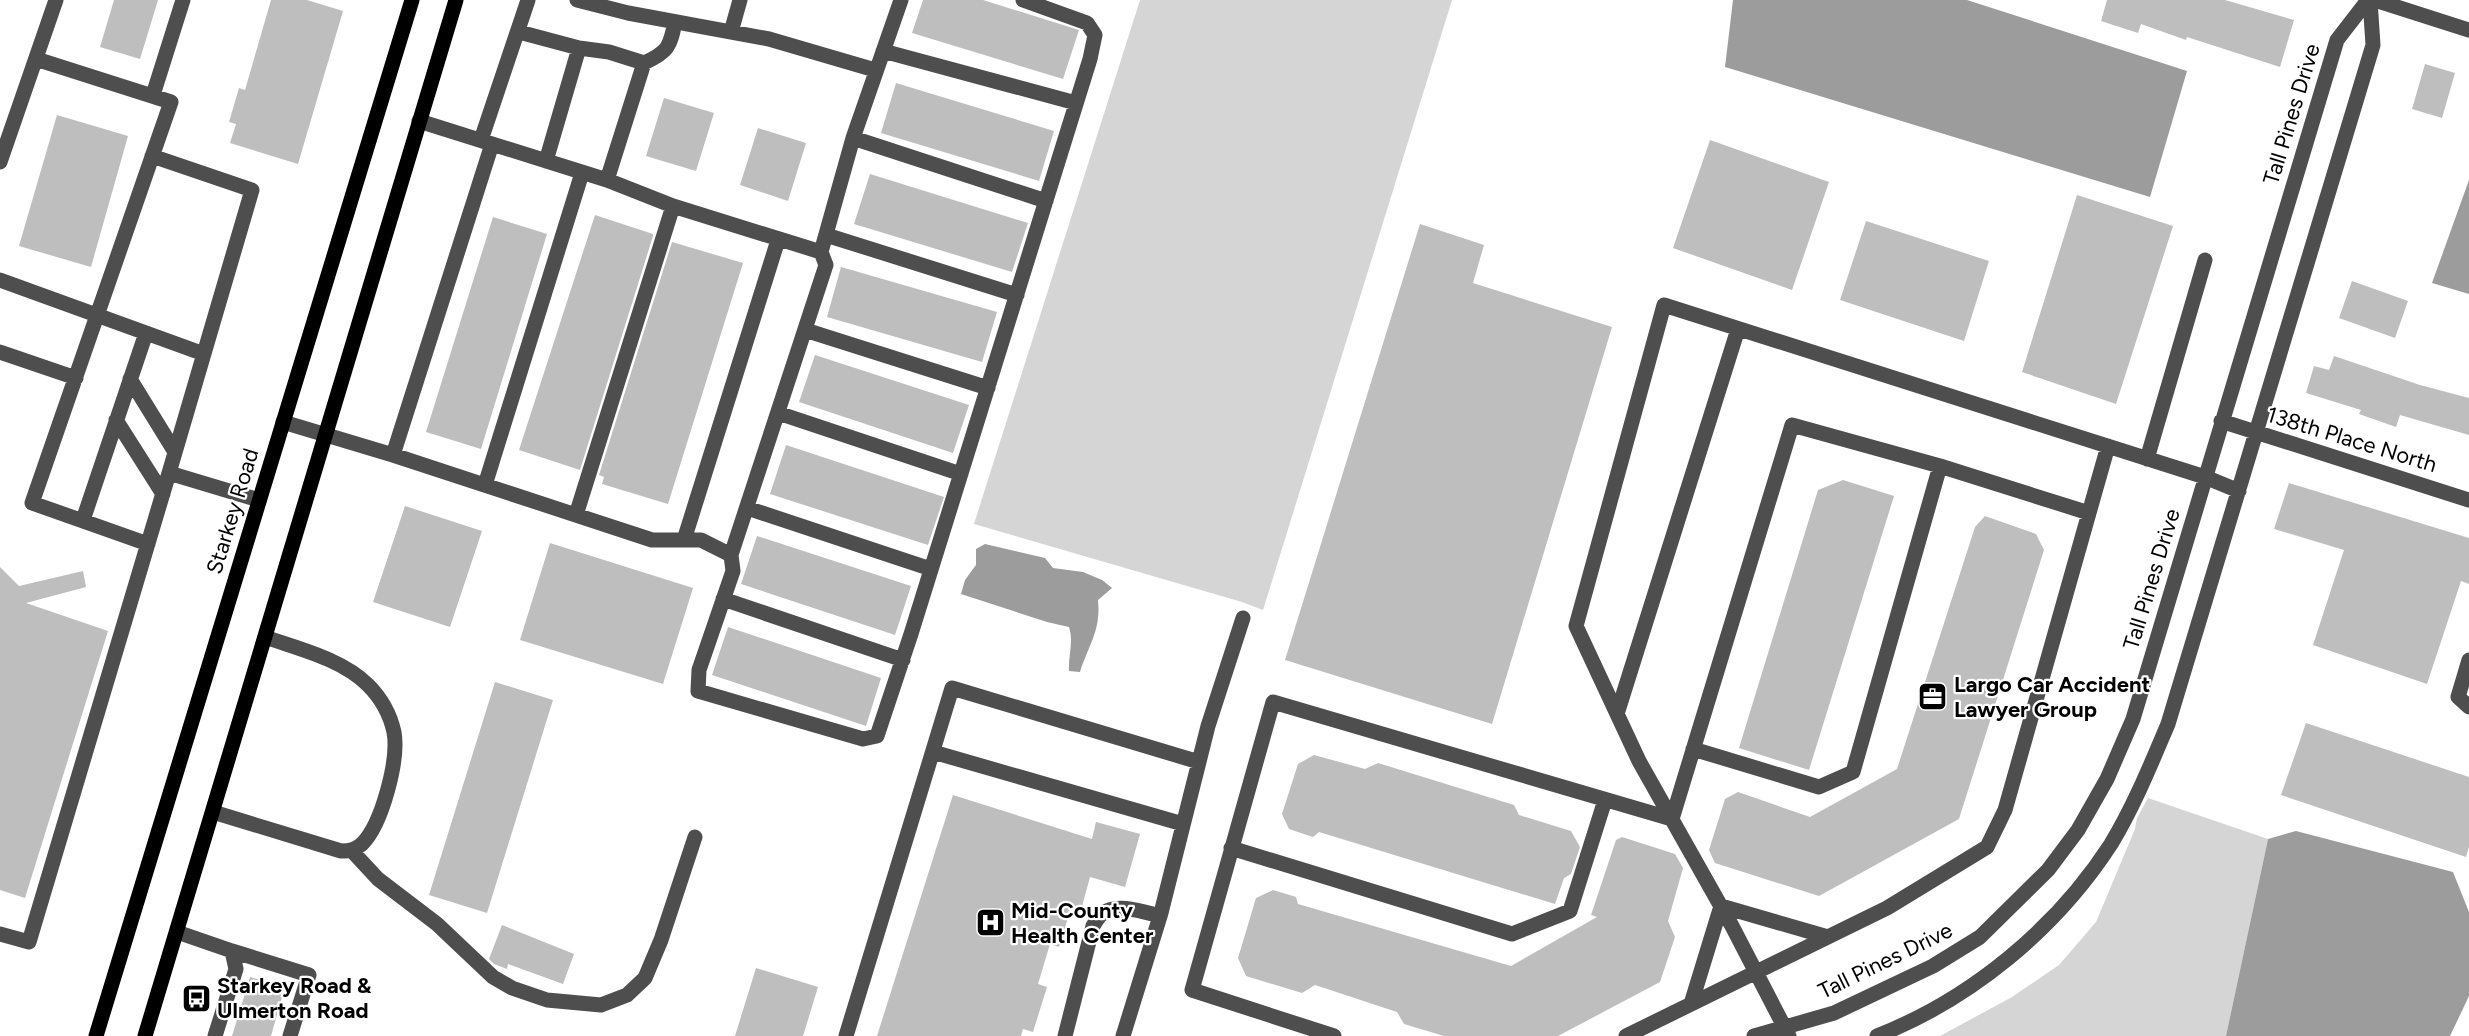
<svg xmlns="http://www.w3.org/2000/svg" width="2469" height="1036" viewBox="0 0 2469 1036" font-family="Figtree,sans-serif">
<style>
.green{fill:#d5d5d5}
.water{fill:#9c9c9c}
.building{fill:#bebebe}
.lines{fill:none;stroke-linecap:round;stroke-linejoin:round}
.minor{stroke:#4e4e4e;stroke-width:15}
.major{stroke:#000;stroke-width:15}
.labels{text-anchor:middle;stroke-width:4.5;stroke-linejoin:round;paint-order:stroke}
.street-label{font-size:22px;fill:#000;stroke:#fff}
.poi-label{font-size:22px;font-weight:bold;fill:#000;stroke:#fff;text-anchor:start}
</style>
<rect width="100%" height="100%" fill="#fff"/>
<!-- green -->
<path class="green" d="M1140 0H1452L1263 610 1242 602 974 524Z
M2148 798 2268 839 2226 1036H1940L2012 997 2059 965 2096 922 2135 829 2137 818Z"/>
<!-- water -->
<path class="water" d="M1733 0H1967L2187 71 2150 197 1725 67Z
M2469 180V294L2432 283Z
M985 544 1045 558 1053 568 1083 572 1102 580 1112 588 1098 600C1101 631 1089 644 1080 672L1069 671C1068 656 1074 641 1069 627L1047 622 961 594 965 580 976 565V549Z
M2296 831 2453 872 2469 912V996L2450 1036H2226L2268 839Z"/>
<!-- building -->
<path class="building" d="M114 0H158L140 59 100 47Z
M271 0H307L343 11 298 164 230 143 236 124 229 122 239 88 245 90Z
M923 0H983L1079 30 1063 79 912 33Z
M2107 0H2225L2294 20 2280 67 2187 37 2186 40 2141 24 2138 33 2101 21Z
M2425 64 2455 73 2442 118 2412 109Z
M896 83 1054 131 1039 181 881 133Z
M664 98 714 113 696 171 646 156Z
M57 115 128 136 91 267 19 246Z
M758 128 806 143 788 201 740 185Z
M1710 140 1829 182 1792 290 1673 248Z
M870 174 1028 223 1012 272 854 224Z
M2077 195 2173 226 2116 404 2022 372Z
M595 215 653 234V236L580 470 519 450Z
M493 217 547 234 481 449 426 432Z
M1866 221 1989 261 1964 341 1840 300Z
M1420 224 1484 245 1473 283 1612 327 1492 724 1285 660Z
M672 242 743 263 668 504 602 484 604 477 599 475Z
M841 267 997 312 982 362 827 317Z
M2352 281 2408 301 2395 338 2339 318Z
M815 355 969 405 953 453 799 402Z
M2334 356 2420 385 2469 398V435L2400 415 2396 427 2359 414 2361 410 2306 393 2314 366 2329 370Z
M786 445 944 497 928 545 770 494Z
M1843 480 1894 496 1809 770 1739 748 1818 490Z
M2289 483 2469 538V584L2461 581 2427 684 2313 645 2344 550 2274 529Z
M405 506 482 531 450 627 373 602Z
M1985 516 2036 534 2044 550 1959 819 1819 896 1715 863 1709 850 1725 799 1738 792 1810 817 1897 769 1975 527Z
M757 536 911 586 895 635 741 584Z
M550 543 693 588 663 684 520 640Z
M0 567 19 586 83 571 86 587 26 603 108 631 25 898 0 890Z
M728 627 881 678 866 726 712 675Z
M495 682 553 700 487 913 429 895Z
M2306 723 2469 777V847L2466 857 2281 795Z
M1314 755 1365 769 1378 763 1514 805 1519 815 1571 831 1580 847 1571 874 1564 878 1555 904 1319 832 1313 837 1289 829 1282 814 1298 764Z
M953 795 1092 839 1096 822 1140 834 1125 887 1090 877 1081 910 1071 908 1059 947 1050 944 1038 984 1047 987 1033 1032 1023 1029 1021 1036H877Z
M1622 837 1675 854 1683 868 1668 921 1675 937 1660 982 1558 1036H1444L1404 1024 1397 1012 1315 985 1302 993 1246 976 1238 958 1256 898 1273 890 1296 897 1298 904 1511 966 1597 917 1591 915 1616 840Z
M502 925 574 954 563 984 508 964 507 969 494 964 489 959Z
M756 968 818 987 803 1036H735Z
M250 977 285 987 271 1036H232Z"/>
<g class="lines">
<!-- minor -->
<path class="minor" d="M577 0 628 13 769 39 875 70
M2375 0 2469 30
M519 32 579 48 609 52 644 63C668 52 670 47 675 22
M731 32 740 0
M883 51 1076 103
M36 59 171 102 32 503 148 544
M153 95 183 0
M419 121 607 180 673 206 821 252 826 265 731 555
M853 138 1046 201
M481 140 528 0
M152 156 252 190 169 473
M546 161 579 48
M0 162 56 0
M607 180 644 63
M826 235 1017 295
M821 252 853 138 901 0
M0 280 204 354
M805 330 988 388
M0 352 76 378
M130 379 175 452
M778 413 961 474
M116 420 163 494
M2221 421 2469 500
M283 422 393 455 652 540H701L731 555 733 571 699 670 698 691 863 739 877 736 911 634 1090 59 1095 35 1087 23 1023 0
M393 455 492 144
M2147 459 2205 260
M485 485 582 173
M747 508 931 569
M2089 513 2108 446
M576 515 673 206
M83 520 146 333
M684 540 778 240
M723 599 903 660
M2469 660 2458 697 2469 707
M1617 714 1738 329
M1693 749 1819 787 1853 772 1940 466
M933 752 1183 824
M213 812 341 851C350 851 355 850 362 844 382 824 399 760 394 732 390 714 381 698 368 685 342 659 299 649 265 637
M1231 848 1512 934 1570 911 1605 800
M352 851 378 879 437 924 493 977 512 988 547 1000 601 1005 627 995 645 978 661 940 695 837
M177 932 232 951 236 969 215 1036
M0 934 29 942 169 473 259 500
M232 951 309 975 290 1036
M1691 1004 1721 906 1828 937
M846 1036 952 688 1199 762
M1065 1036 1093 926C1095 923 1098 917 1102 914 1115 902 1144 912 1160 916
M1123 1036 1161 913 1208 726 1243 618
M1334 1036 1192 990 1273 702 1672 819 1792 425 1940 466 2089 513 2005 810 1987 847 1887 908 1626 1036
M1754 1036 1834 1013 1933 966 1980 937 2048 870 2078 830 2107 779 2133 719 2337 40 2368 0
M1789 1036 1732 926 1639 761 1576 626 1664 305 2205 477 2239 491
M1877 1036C1971 999 2056 929 2111 844 2134 806 2151 764 2168 724L2373 45 2370 0"/>
<!-- major -->
<path class="major" d="M96 1036 412 0
M145 1036 456 0"/>
</g>
<!-- icons -->
<defs>
<symbol id="office-square" viewBox="-11 -11 22 22"><rect x="-9" y="-9" width="18" height="18" rx="4" fill="#000" stroke="#fff"/><path d="M-6-3h4V-5.5h4V-3h4V5H-6ZM-1-4.5V-3h2v-1.5ZM-6 0V1H6V0Z" fill="#fff"/></symbol>
<symbol id="hospital-square" viewBox="-11 -11 22 22"><rect x="-9" y="-9" width="18" height="18" rx="4" fill="#000" stroke="#fff"/><path d="M-5-5h3v3.5h4V-5h3V5h-3V1.5h-4V5h-3Z" fill="#fff"/></symbol>
<symbol id="bus-square" viewBox="-11 -11 22 22"><rect x="-9" y="-9" width="18" height="18" rx="4" fill="#000" stroke="#fff"/><path d="M-5-6H5V4H4V6H2V4H-2V6H-4V4H-5ZM-3.5-4V0h7V-4ZM-3.5 1.2v1.5H-2V1.2ZM2 1.2v1.5H3.5V1.2Z" fill="#fff"/></symbol>
</defs>
<g fill-rule="evenodd">
<use href="#office-square" x="1916" y="680" width="33" height="33"/>
<use href="#hospital-square" x="974" y="906" width="33" height="33"/>
<use href="#bus-square" x="180" y="982" width="33" height="33"/>
</g>
<g class="labels">
<!-- street labels -->
<g class="street-label">
<text transform="translate(2291 114) rotate(-73)" y="8">Tall Pines Drive</text>
<text transform="translate(2352 439) rotate(17)" y="8">138th Place North</text>
<text transform="translate(232 511) rotate(-73)" y="8">Starkey Road</text>
<text transform="translate(2151 579) rotate(-73)" y="8">Tall Pines Drive</text>
<text transform="translate(1885 960) rotate(-26)" y="8">Tall Pines Drive</text>
</g>
<!-- poi labels -->
<g class="poi-label">
<text x="1954" y="692">Largo Car Accident<tspan x="1954" dy="25">Lawyer Group</tspan></text>
<text x="1011" y="918">Mid-County<tspan x="1011" dy="25">Health Center</tspan></text>
<text x="217" y="993">Starkey Road &amp;<tspan x="217" dy="25">Ulmerton Road</tspan></text>
</g>
</g>
</svg>
